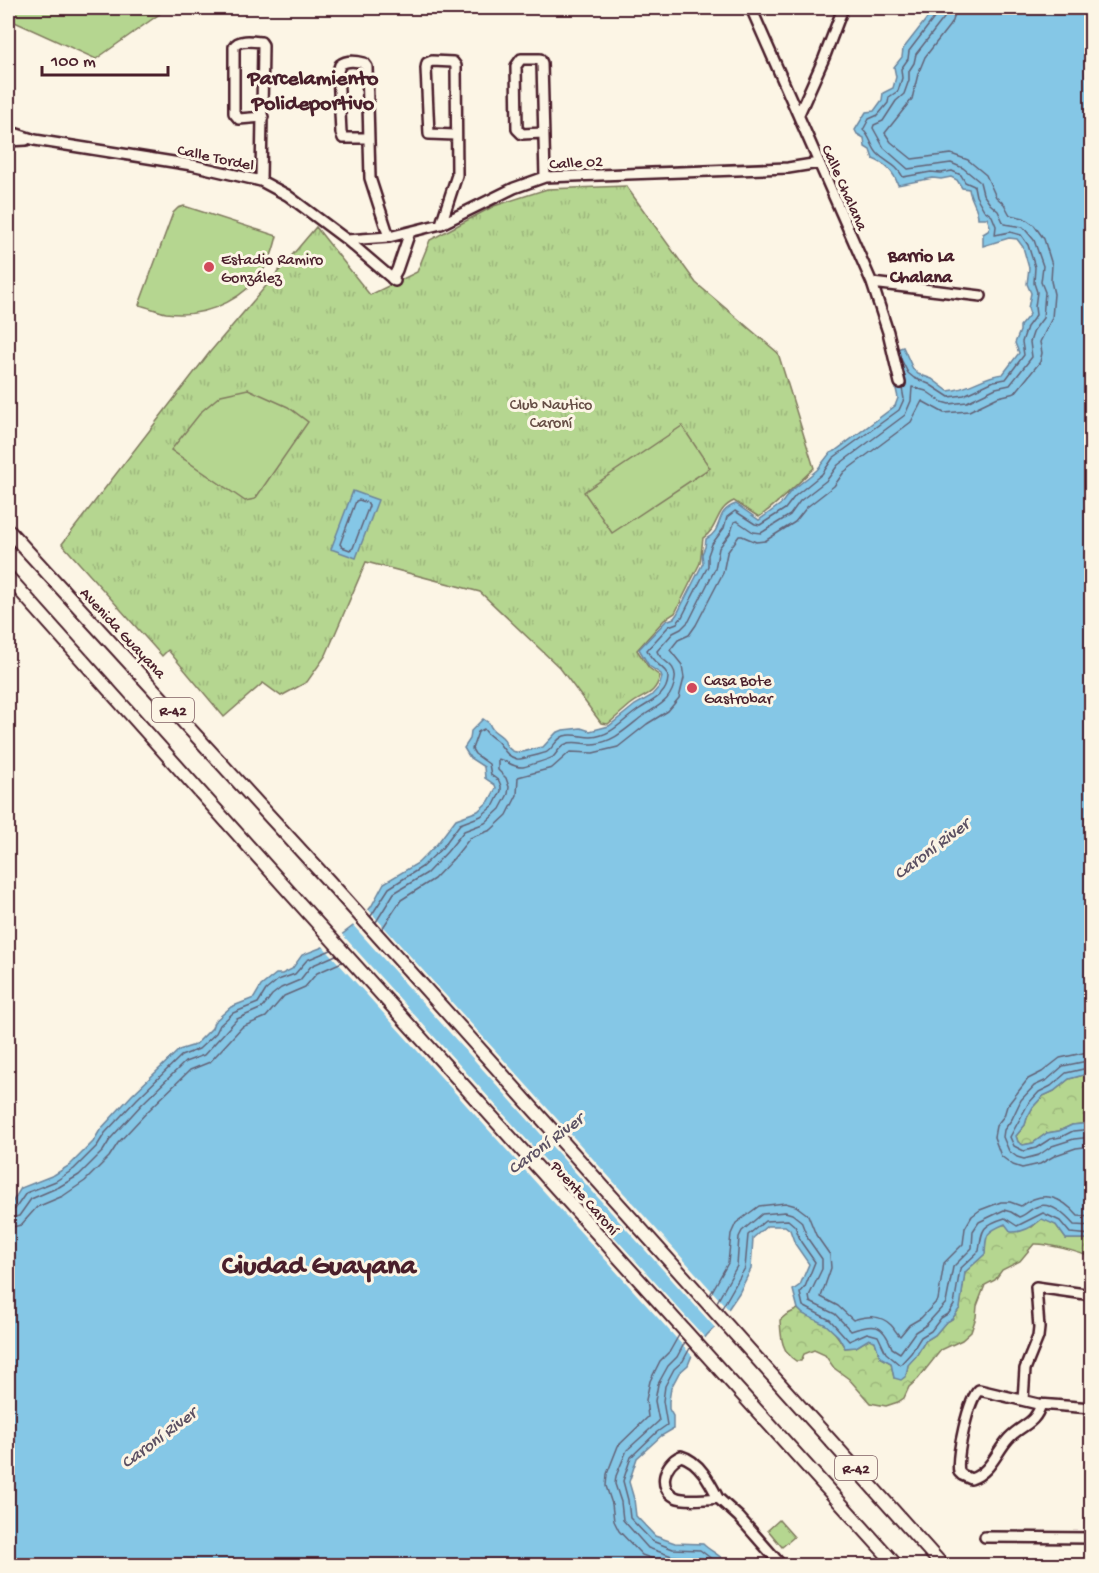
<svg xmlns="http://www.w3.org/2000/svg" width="1099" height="1573" viewBox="0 0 1099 1573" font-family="'Gochi Hand',sans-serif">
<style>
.grass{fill:url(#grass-tufts);stroke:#807a5e;stroke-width:1.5}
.forest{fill:url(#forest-crowns);stroke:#807a5e;stroke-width:1.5}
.pitch{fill:#b5d690;stroke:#807a5e;stroke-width:1.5}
.water{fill:#85c7e6;stroke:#6d849b;stroke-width:1.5}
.pier{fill:#fcf5e5}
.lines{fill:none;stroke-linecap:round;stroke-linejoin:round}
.shore{stroke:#626276;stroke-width:1.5}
.minor-casing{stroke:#4a1f2b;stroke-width:14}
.major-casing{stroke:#4a1f2b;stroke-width:16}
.minor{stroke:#fcf5e5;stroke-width:9}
.major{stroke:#fcf5e5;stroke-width:12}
.poi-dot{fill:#d1495b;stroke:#fcf5e5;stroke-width:2}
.labels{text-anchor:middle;stroke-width:6;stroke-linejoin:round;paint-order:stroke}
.shield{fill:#fcf5e5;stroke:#7f5f63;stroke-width:1.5}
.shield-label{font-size:15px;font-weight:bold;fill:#4a1f2b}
.street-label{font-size:16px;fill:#4a1f2b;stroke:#fcf5e5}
.poi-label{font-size:16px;fill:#4a1f2b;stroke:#fcf5e5;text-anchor:start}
.park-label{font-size:16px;fill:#654d44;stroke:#fcf5e5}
.neighbourhood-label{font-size:18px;font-weight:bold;fill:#4a1f2b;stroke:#fcf5e5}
.water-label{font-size:18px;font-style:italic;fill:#5c5163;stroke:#fcf5e5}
.district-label{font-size:22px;font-weight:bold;fill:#4a1f2b;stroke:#fcf5e5}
.town-label{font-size:28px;font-weight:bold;fill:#4a1f2b;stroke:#fcf5e5}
</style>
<defs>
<pattern id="grass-tufts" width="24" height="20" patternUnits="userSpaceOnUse" patternTransform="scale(1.5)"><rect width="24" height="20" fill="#b5d690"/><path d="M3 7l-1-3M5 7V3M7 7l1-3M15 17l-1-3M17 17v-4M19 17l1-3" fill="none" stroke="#9db77c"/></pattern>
<pattern id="forest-crowns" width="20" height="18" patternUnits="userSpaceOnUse" patternTransform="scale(1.5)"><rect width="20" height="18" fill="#b5d690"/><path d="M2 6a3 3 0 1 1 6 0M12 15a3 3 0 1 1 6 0" fill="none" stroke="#9db77c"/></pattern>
</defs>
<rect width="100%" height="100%" fill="#fcf5e5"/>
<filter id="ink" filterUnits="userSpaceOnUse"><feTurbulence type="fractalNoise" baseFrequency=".0167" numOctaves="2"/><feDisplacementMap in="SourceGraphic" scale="12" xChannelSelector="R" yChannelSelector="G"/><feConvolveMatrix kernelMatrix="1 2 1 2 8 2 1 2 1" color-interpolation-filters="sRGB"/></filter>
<g filter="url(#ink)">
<!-- grass -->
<path class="grass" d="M626 186 696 283 778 353 814 468C796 485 779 503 759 517L734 501C714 510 720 527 703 538L700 563 675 613 664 620 637 650 649 668 660 676C655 696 644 694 630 705 623 711 615 718 608 724L601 723 560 668 480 592 366 562 326 655 307 682 281 696 263 683 224 717 168 650 162 656 62 544 210 352 316 227 370 295 417 272 430 240 494 206 547 189Z"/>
<!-- forest -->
<path class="forest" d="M1091 1073V1123L1072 1125 1059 1131 1047 1133 1033 1143 1023 1145 1018 1142 1016 1136 1025 1125 1027 1118 1033 1107 1043 1096 1054 1091 1069 1079Z
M1042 1218 1056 1225 1066 1239H1087L1091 1241V1258C1081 1252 1045 1243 1034 1244L1020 1261 1002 1270 995 1280 985 1285 977 1306 976 1317 971 1332 962 1340 941 1350 918 1379 909 1387 904 1398 898 1402 886 1406 870 1403 849 1379 834 1368 825 1355 814 1350 804 1354 801 1361H796C781 1351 781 1337 780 1320L786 1315 798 1309C806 1317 818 1318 827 1325 835 1331 840 1340 845 1348L856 1347 869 1339 875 1341 880 1357 891 1363 894 1378 906 1376 908 1364 916 1356 925 1341 935 1335 945 1323 952 1319 960 1308 965 1272 985 1254C985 1248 984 1240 987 1234 993 1220 1021 1225 1032 1227Z"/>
<!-- pitch -->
<path class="pitch" d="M8 8H168L96 59 8 19Z
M184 206 277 236C275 244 273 252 270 258 252 297 208 319 166 313 157 311 148 307 139 305L173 213 178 208Z
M248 389 288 407 308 422 255 499 245 501 171 450 202 411 221 395Z
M682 426 710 468 612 533 584 492Z
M779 1520 794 1537 782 1547 768 1530Z"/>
<!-- water -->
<path class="water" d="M935 8H1091V1073L1069 1079 1054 1091 1043 1096 1033 1107 1027 1118 1025 1125 1016 1136 1018 1142 1023 1145 1033 1143 1047 1133 1059 1131 1072 1125 1091 1123V1241L1087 1239H1066L1056 1225 1042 1219C1033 1226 1023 1233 1011 1232L1005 1224C986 1232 986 1233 985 1254L965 1272 960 1308 952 1319 945 1323 935 1335 925 1341 916 1356 908 1365 906 1376 901 1380 894 1378 891 1363 880 1357 875 1341 869 1339 856 1347 845 1348 838 1336 826 1325 803 1314 798 1309 793 1290 800 1285 809 1264 795 1244 790 1230 785 1226H767L753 1238 751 1269 739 1293 718 1324 707 1335 693 1353 688 1365 679 1373 671 1388 669 1401V1409L673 1416V1429L661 1436 637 1458 629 1482 634 1499 636 1516 655 1536 675 1543 703 1544C711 1552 723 1556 728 1565L8 1566V1209L21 1188 54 1175 70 1165 93 1142 100 1130 132 1095 179 1050 195 1045 212 1028 214 1022 231 1007 254 998 261 986 276 974H282L292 969 302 955 328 945 357 923 371 907 384 883 418 863 437 844 456 819 478 811 489 801 496 788 495 785 485 778 484 767 470 758 464 748 470 739 471 731 483 719 489 723C492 731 495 731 502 737 508 743 502 739 507 746 516 759 530 748 543 747L556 733 563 730 581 728 590 731 609 726 635 705 651 696 659 687 662 677 661 674 649 666 639 649 666 621 674 618 677 614 703 563 702 554 705 547 706 539C725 529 713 512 736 504L759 520 781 504 790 492 817 470 830 453 835 451 895 406 898 398 888 352 903 347 913 369 918 374 932 379 948 391C971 389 982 376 1003 374L1019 353 1015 343 1020 331V326L1030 314 1028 308 1031 293 1027 284 1029 268 1023 247 1017 239 1009 238 983 246V234L988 231 990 226 987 218H978C978 207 970 199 969 189L962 188 957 180 951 177 941 179 933 178 898 185C894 172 886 164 873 159L870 150 865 147 864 138 857 134 855 130 866 112 874 111 882 100 883 93 893 88 896 77 894 67 902 57 903 49Z
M353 491 378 500 356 558 331 549Z"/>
<!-- pier -->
<path class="pier" d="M366 907 730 1311 717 1330 351 923Z
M340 932 707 1340 694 1358 321 944Z"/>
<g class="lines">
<!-- shore -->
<path class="shore" d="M901 359 908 373 914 378 929 384 949 397 964 395 994 381 1006 379 1024 355 1022 342 1027 327 1036 315 1035 307 1037 292 1034 283 1035 267 1028 245 1021 235 1010 232 995 235 996 226 992 216 984 210 976 196 974 186 965 182 961 175 952 171 941 173 931 172 903 177C896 164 887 163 878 154 871 147 871 137 863 130L869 119 878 115 888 103 889 97 898 91 902 78 901 69 908 59 909 51 938 13 939 8
M359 500 368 503 369 506 353 548 350 550 342 547 340 544 356 501Z
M371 916 389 888 422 867 442 848 460 824 481 816 494 805 501 791V786L499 781 491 775 489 764 475 754 472 749 478 732 484 729C488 736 492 737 497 741 504 748 505 756 517 759 519 760 546 753 547 752 554 747 556 739 564 736 574 733 582 737 591 737 612 736 623 720 638 710 651 701 667 696 668 678 668 668 652 664 647 650L669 626 677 623 682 617 708 566V555L712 544 724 528 727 517 735 511 755 524 760 525 785 509 795 496 822 474 833 458 899 410 904 399 902 388
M376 922 394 893 427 873 447 852 464 831 485 823 500 809 508 794 509 787 506 778 498 770V759C506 760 513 768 523 767 527 766 550 759 553 757 557 753 560 746 566 744 575 740 584 745 593 744 613 742 625 730 640 718 656 706 672 703 675 679 677 663 660 662 657 651L673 633 681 629 689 621 715 569 719 548 731 532 734 522 737 521 753 532 761 533 790 515 800 501 827 480 838 465 905 415 911 401 912 387 926 391 942 402 949 404 967 402 996 388 1010 385 1032 357 1030 342 1034 330 1043 318 1045 292 1041 282 1043 266 1034 240 1023 227 1004 224 998 211 990 204 983 194 980 182 963 168 951 163 908 169 884 148 873 128 874 125 883 121 896 101 904 94 909 80V71L914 63 916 54 944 18 947 8
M382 929 401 900 434 879 454 858 470 838 491 830 507 815 517 795 518 777 552 768 570 752 593 753 618 747 647 724 668 711 679 698 684 678 682 665 670 650 678 640 689 635 696 625 723 573 727 553 739 536H742L756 542 765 541 795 522 807 507 834 486 844 472 911 422 922 401 944 413 969 411 998 397 1015 393 1040 362 1042 353 1040 342 1052 318 1054 294 1051 281 1052 265 1044 239 1034 225 1024 218 1010 215 1004 204 996 197 986 175 968 160 951 154 912 159 891 142 885 133 912 99 918 74 925 57 953 21 956 8
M1092 1051 1060 1058 1042 1072 1028 1079 1007 1106 1004 1116 996 1126 994 1137 1001 1156 1013 1165 1022 1168 1040 1164 1056 1155 1076 1148 1092 1146
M1092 1060 1063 1066 1047 1080 1034 1086 1021 1100 1012 1119 1004 1130 1003 1137 1009 1151 1017 1157 1024 1159 1039 1155 1052 1146 1074 1139 1092 1137
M1092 1067 1066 1073 1051 1086 1039 1092 1028 1104 1010 1137 1014 1146 1024 1151 1036 1148 1050 1139 1061 1137 1073 1131 1092 1129
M8 1212 15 1209 26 1193 56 1181 74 1169 97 1146 105 1133 137 1099 181 1056 199 1049 216 1033 220 1025 233 1013 258 1003 266 990 278 980 295 974 307 960 331 950
M8 1219 19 1216 31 1199 59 1187 79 1175 103 1151 111 1138 142 1104 185 1062 204 1055 237 1019 262 1008 272 995 281 988 300 980 311 966 336 955
M8 1228 21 1225 37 1207 63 1196 85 1181 109 1157 118 1143 148 1111 190 1070 210 1062 242 1027 266 1017 284 996 305 987 317 973 342 962
M710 1295 728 1263 731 1234 736 1223 759 1206 785 1203 796 1206 808 1215 816 1235 830 1255 831 1268 821 1297 838 1306 853 1320C867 1316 880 1314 891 1325 895 1329 896 1333 900 1336L909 1325 921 1318 938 1300 944 1263 963 1244 965 1228 972 1216 980 1210 1001 1202H1010L1021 1206C1043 1190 1061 1196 1078 1216L1092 1217
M717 1302 737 1266 739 1237 742 1231 762 1214 785 1212 792 1214 801 1221 808 1239 822 1259V1269L809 1296 810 1302 835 1314 851 1331C874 1323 883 1323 892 1348L900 1353 915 1332 926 1325 946 1303 953 1267 972 1248 973 1231 979 1222 1004 1210 1011 1212 1019 1217C1026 1215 1030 1209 1036 1207 1050 1200 1066 1216 1074 1225L1092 1226
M722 1308 745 1268 748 1235 765 1221 788 1220 795 1226 801 1242 815 1262 805 1287 800 1293 803 1306 830 1320 849 1341 867 1333 878 1336 886 1353 900 1365 911 1353 921 1337 931 1331 941 1318 949 1313 954 1305 960 1269 979 1251C982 1229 982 1225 1005 1218L1017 1226 1043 1213 1060 1221 1070 1233 1092 1235
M685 1342 677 1357 668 1366 658 1384 655 1401 659 1421 627 1450 616 1476 615 1484 621 1502 623 1520 648 1548 672 1556 697 1558 708 1566
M690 1348 683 1361 674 1369 665 1386 663 1401 667 1425 657 1432 631 1457 623 1481 628 1500 630 1518 652 1541 673 1549 700 1550 721 1566
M672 1566 642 1555 619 1531 614 1521 612 1504 606 1486 607 1474 618 1446 648 1417 646 1400 650 1381 660 1361 670 1351 679 1335"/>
<defs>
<path id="minor" d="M751 8 872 283 888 332 900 383
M799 114 824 58 843 8
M8 131 35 140 192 165 261 181 287 195 347 240 395 281
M543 133 522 134 517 129 516 66 521 59H540L542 63 545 177
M368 138H343L341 133 338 71 340 65C346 60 356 61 364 63L367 67 370 178 389 237
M8 141 26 140
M261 181 263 45 261 42C252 41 238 39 234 47V113L239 119 263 117
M441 224 457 175 456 66 453 62 432 61 427 63 426 68 429 134 455 135
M347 240 389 237 441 224 514 188 545 177 788 168 819 163
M392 279 397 270 410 232
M872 283 981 296
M1023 1400 1025 1369 1038 1337 1039 1328 1036 1287 1092 1295
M1041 1404C1035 1425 1022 1424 1009 1438 996 1452 991 1472 971 1479L962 1475 959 1472C956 1457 968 1399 979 1390L1038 1404 1092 1408
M681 1456C699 1461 710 1482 718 1498 708 1499 683 1501 675 1497 657 1488 664 1463 681 1456Z
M718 1498 739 1517 782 1566
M985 1537 1092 1538"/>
<path id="major" d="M8 530 337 890 943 1566
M8 577 309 914 897 1566"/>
</defs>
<!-- minor casing -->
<use href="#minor" class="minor-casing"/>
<!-- major casing -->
<use href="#major" class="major-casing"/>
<!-- minor -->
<use href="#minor" class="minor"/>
<!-- major -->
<use href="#major" class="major"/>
</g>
</g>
<!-- markers -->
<g class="poi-dot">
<circle cx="209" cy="267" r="6"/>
<circle cx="692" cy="688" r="6"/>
</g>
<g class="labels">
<!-- shield labels -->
<g class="shield">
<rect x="152" y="698" width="42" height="24" rx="4.5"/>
<rect x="835" y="1456" width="42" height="24" rx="4.5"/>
</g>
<g class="shield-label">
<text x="173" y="715">R-42</text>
<text x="856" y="1473">R-42</text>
</g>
<!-- street labels -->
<g class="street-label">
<text transform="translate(216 156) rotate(12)" y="6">Calle Tordel</text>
<text transform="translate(576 161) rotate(-3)" y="6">Calle 02</text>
<text transform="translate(846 187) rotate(66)" y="6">Calle Chalana</text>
<text transform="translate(124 632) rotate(47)" y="6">Avenida Guayana</text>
<text transform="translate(586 1197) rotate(48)" y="6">Puente Caroní</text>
</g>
<!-- poi labels -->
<g class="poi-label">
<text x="221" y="264">Estadio Ramiro<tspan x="221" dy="18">González</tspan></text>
<text x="704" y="685">Casa Bote<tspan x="704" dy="18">Gastrobar</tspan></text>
</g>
<!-- park labels -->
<g class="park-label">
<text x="551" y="409">Club Nautico<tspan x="551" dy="18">Caroní</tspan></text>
</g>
<!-- neighbourhood labels -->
<g class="neighbourhood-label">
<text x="921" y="261">Barrio La<tspan x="921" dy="21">Chalana</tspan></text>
</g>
<!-- water labels -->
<g class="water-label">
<text transform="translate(931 848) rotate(-37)" y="6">Caroní River</text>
<text transform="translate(545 1143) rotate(-37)" y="6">Caroní River</text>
<text transform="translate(158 1437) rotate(-37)" y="6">Caroní River</text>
</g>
<!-- district labels -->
<g class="district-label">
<text x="313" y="84">Parcelamiento<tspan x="313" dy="25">Polideportivo</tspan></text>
</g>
<!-- town labels -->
<g class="town-label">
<text x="319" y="1273">Ciudad Guayana</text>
</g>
</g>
<!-- margin -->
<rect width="1099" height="1573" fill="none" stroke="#fcf5e5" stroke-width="30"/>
<rect x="15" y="15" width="1069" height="1543" fill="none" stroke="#4a1f2b" stroke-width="2" filter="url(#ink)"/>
<!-- scale -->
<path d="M42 66v9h126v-9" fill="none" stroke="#4a1f2b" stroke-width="3"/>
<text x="51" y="66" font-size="18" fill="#4a1f2b" stroke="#fcf5e5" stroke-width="4.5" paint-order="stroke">100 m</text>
</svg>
